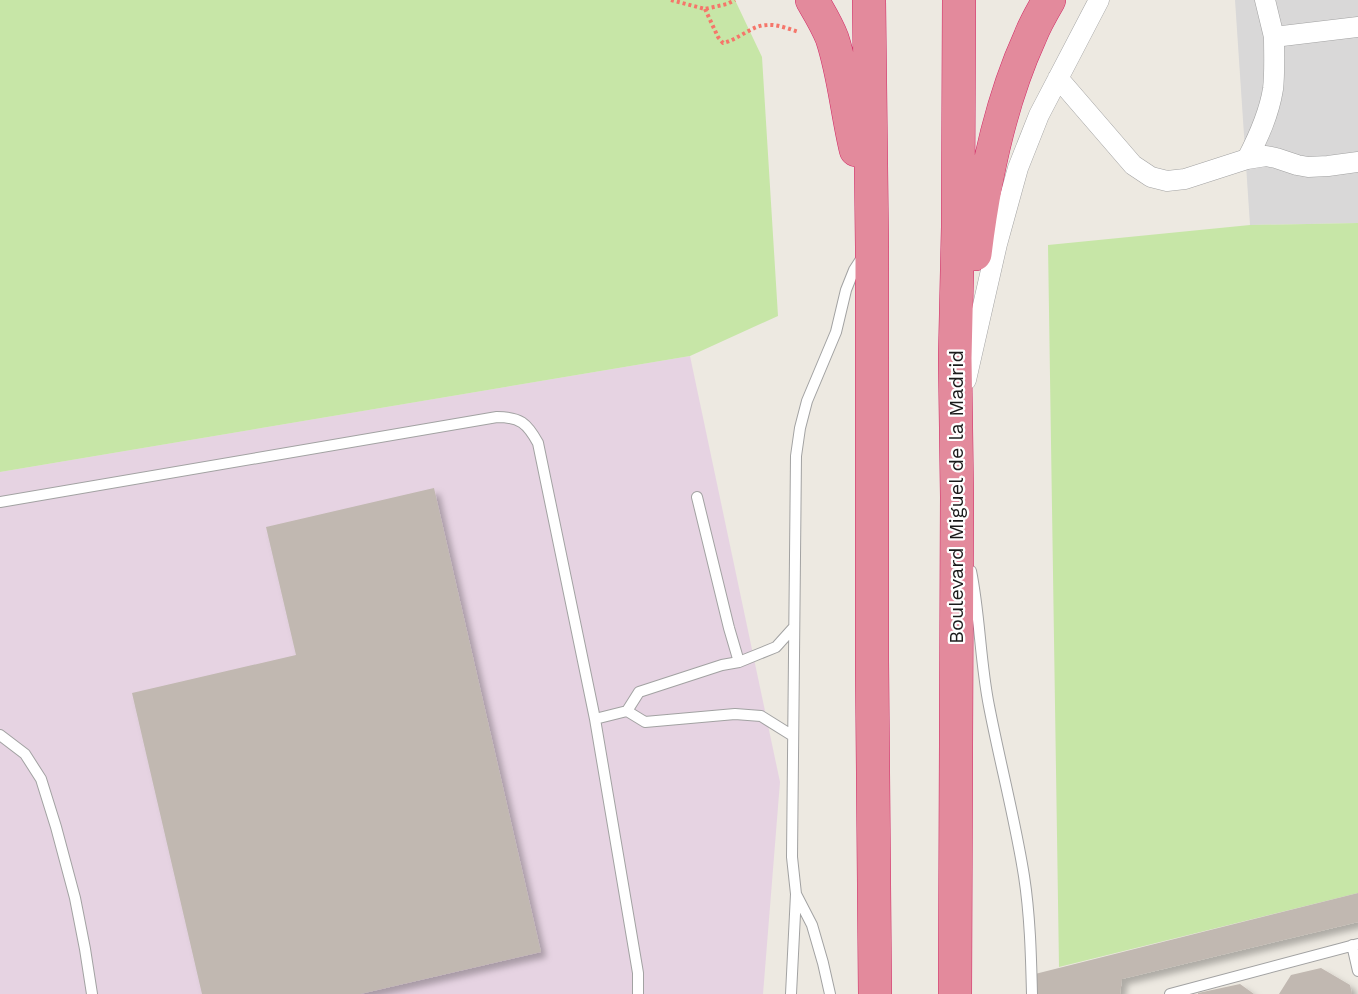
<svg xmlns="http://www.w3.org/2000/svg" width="1358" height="994" viewBox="0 0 1358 994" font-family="'Work Sans',sans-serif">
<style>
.residential{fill:#d9d8d8}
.industrial{fill:#e6d3e2}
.grass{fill:#c7e6a7}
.building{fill:#c1b8b1;filter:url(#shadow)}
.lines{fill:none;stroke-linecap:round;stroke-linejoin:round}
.lane-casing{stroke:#a2a2a2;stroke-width:12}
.street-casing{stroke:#a2a2a2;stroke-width:21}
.highway-casing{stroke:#d02965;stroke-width:34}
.path{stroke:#f5766a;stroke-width:4;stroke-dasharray:3 3;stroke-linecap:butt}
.lane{stroke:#fff;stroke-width:10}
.street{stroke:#fff;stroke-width:20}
.highway{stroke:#e38a9c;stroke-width:33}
.labels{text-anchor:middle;stroke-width:4.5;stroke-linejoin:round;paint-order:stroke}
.street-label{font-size:20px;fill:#1b1b1b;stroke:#fff}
</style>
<defs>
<filter id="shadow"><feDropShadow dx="5.5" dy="5.5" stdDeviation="3" flood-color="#0004"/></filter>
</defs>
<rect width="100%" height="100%" fill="#ede9e1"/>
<!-- residential -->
<path class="residential" d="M1235 0H1358V223L1250 225Z"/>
<!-- industrial -->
<path class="industrial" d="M690 356 780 782 763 994H0V472Z"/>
<!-- grass -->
<path class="grass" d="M0 0H735L762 57 778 316 690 356 0 472Z
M1358 223V893L1059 967 1048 245 1250 225Z"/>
<!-- building -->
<path class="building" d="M434 488 541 952 360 994H202L132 693 296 655 266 527Z
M1358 893V922L1122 979 1120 994H1035V974Z
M1321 968 1350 985 1352 994H1279L1291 975Z
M1240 984 1254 994H1198V993Z"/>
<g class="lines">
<defs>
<path id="lane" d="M697 497 729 628 739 662
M0 502 497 417C520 417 527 423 538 443L595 719 638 973V994
M971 571C980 615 980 661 989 706 1000 763 1015 819 1024 876 1030 915 1031 954 1032 994
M627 711 639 692 722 665 739 662 776 647 794 627
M595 719 627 711 645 722 735 714 761 716 793 736
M0 735 25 754 41 779 56 827 75 898 85 949 92 994
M1352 945 1358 971
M791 994 796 894
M830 994 823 963 812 925 796 894 792 857 796 456 800 428 807 401 836 332 846 290 854 270 863 256
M1170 994 1358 944"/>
<path id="street" d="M1265 0 1274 37 1358 27
M1058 78 1133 165 1151 177 1167 181 1185 179 1247 159 1266 156 1276 158 1297 165 1308 167 1328 166 1358 162
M1247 159C1259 136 1269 114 1273 89 1275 72 1274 54 1274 37
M966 380 997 244 1018 168 1039 115 1099 0"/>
<path id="highway" d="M812 0C819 12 827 25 832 38 844 74 847 113 856 150
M869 0 872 247V661L875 994
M975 254C984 180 999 105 1030 37 1035 24 1042 12 1049 0
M955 994 957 497 955 358 958 227 959 0"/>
</defs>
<!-- lane casing -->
<use href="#lane" class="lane-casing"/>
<!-- street casing -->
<use href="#street" class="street-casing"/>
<!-- highway casing -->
<use href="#highway" class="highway-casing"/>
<!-- path -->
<path class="path" d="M671 0 705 9 727 4 735 0
M705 9 718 37 723 43C738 40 752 25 767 25 777 24 789 29 799 32"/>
<!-- lane -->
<use href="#lane" class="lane"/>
<!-- street -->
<use href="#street" class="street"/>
<!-- highway -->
<use href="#highway" class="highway"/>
</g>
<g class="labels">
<!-- street labels -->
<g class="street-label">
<text transform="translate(956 497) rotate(-90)" y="7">Boulevard Miguel de la Madrid</text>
</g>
</g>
</svg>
